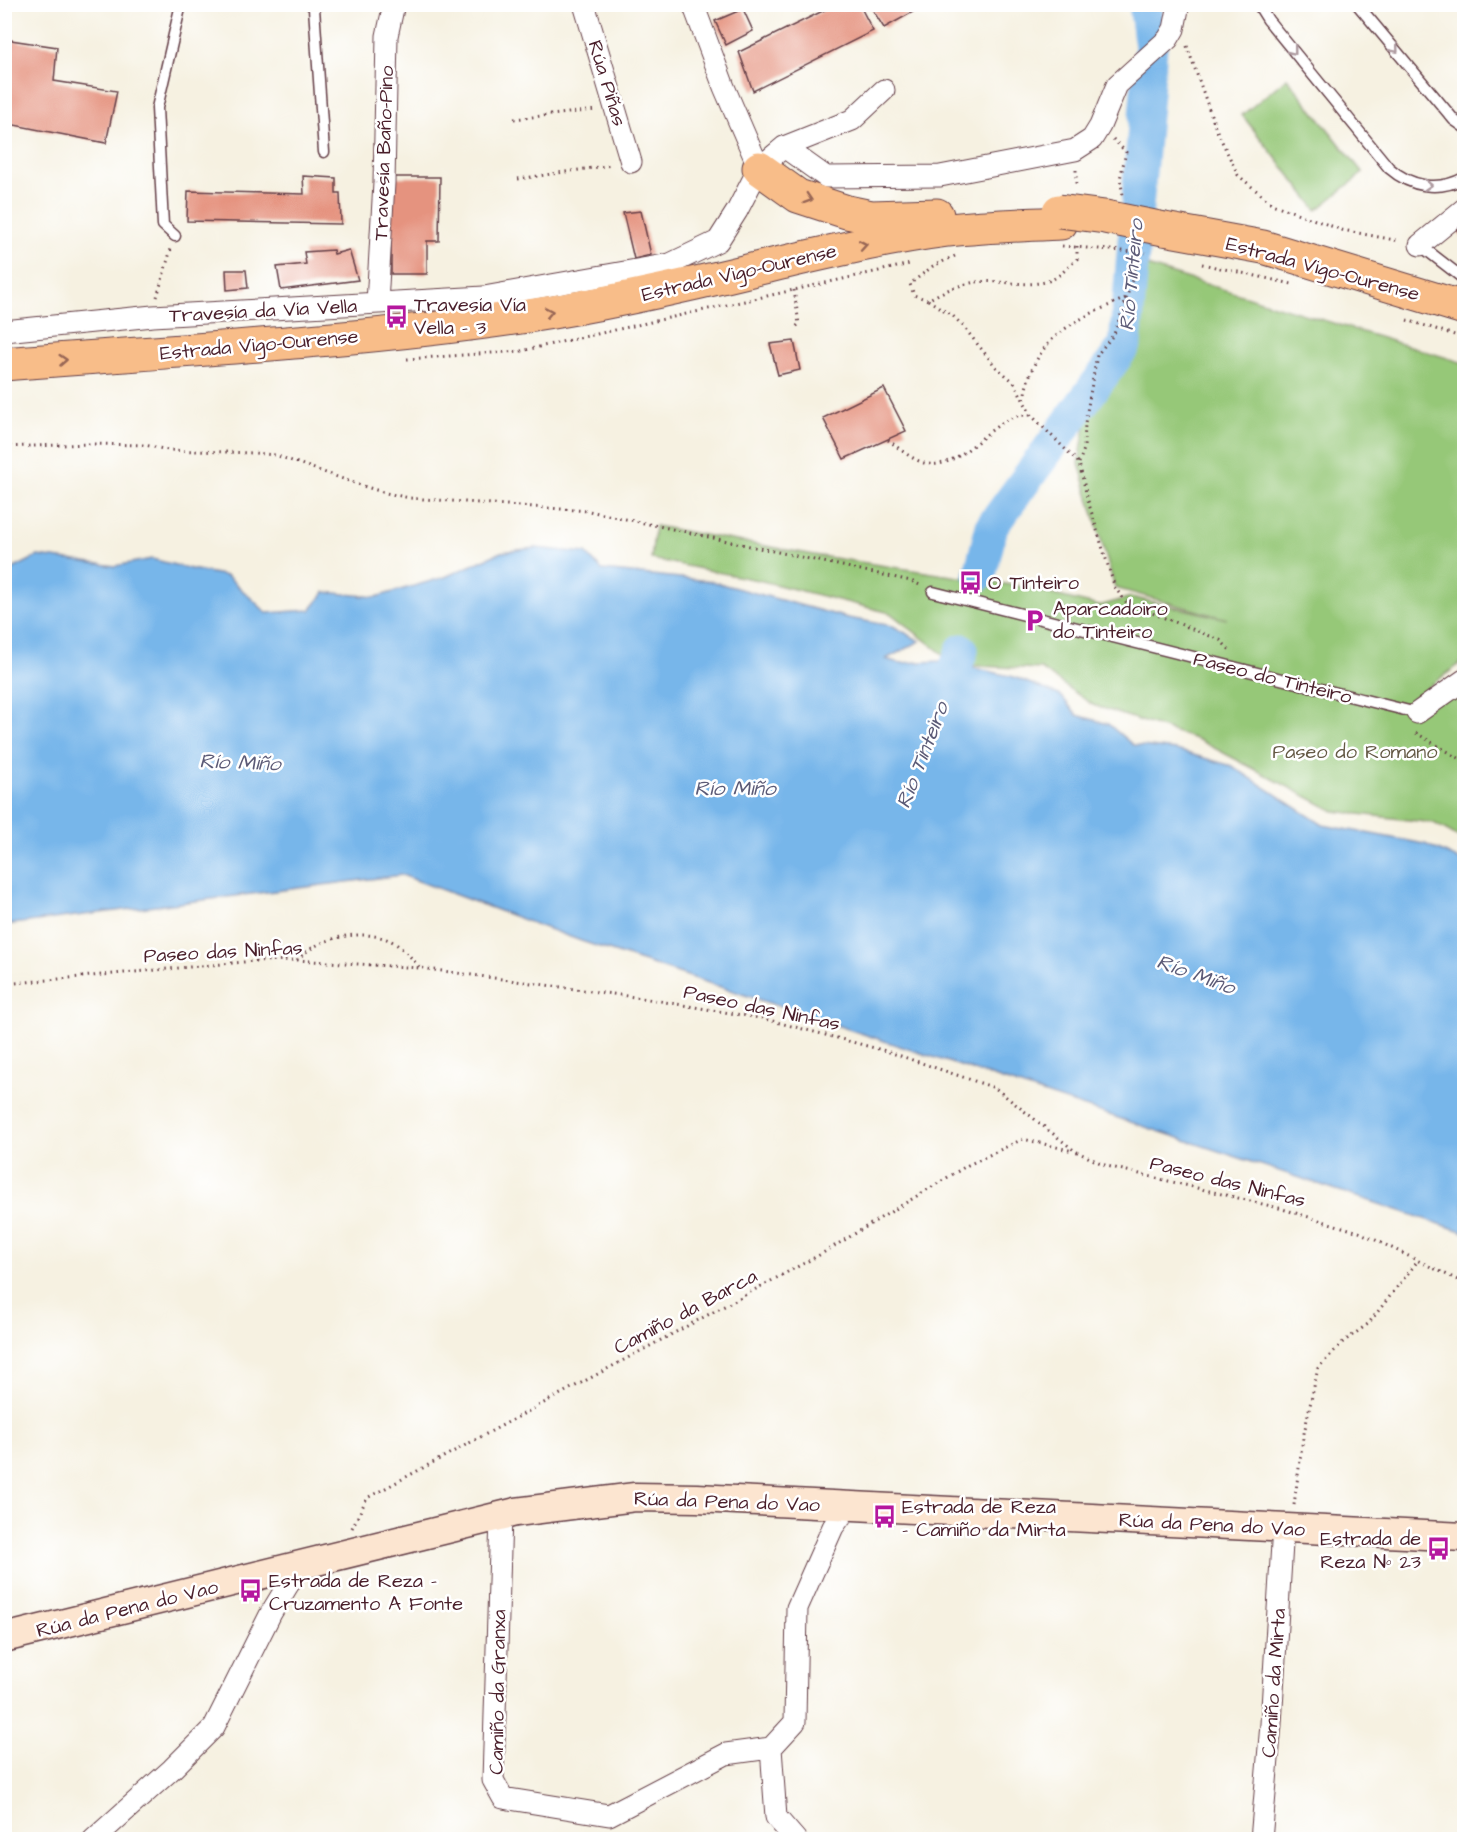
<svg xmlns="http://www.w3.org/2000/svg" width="1469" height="1844" viewBox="0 0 1469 1844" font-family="'Architects Daughter',sans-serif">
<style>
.green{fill:#96c878;stroke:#707452;stroke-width:1.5}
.water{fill:#77b6ea;stroke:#606a8a;stroke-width:1.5}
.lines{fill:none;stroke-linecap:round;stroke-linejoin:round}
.river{stroke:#77b6ea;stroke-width:33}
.building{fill:#e5937f}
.service-casing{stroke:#643e46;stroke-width:13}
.minor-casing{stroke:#643e46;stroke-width:23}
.secondary-casing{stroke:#643e46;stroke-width:31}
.trunk-casing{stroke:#643e46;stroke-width:35}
.path{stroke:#643e46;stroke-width:3;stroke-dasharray:1.5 4.5;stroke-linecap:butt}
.service{stroke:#fff;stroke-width:10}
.minor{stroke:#fff;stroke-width:21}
.secondary{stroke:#fce5d0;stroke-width:28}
.trunk{stroke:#f8bd89;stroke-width:33}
.trunk-bridge-casing{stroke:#643e46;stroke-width:35;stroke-linecap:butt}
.path-bridge{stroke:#643e46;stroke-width:3;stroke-dasharray:1.5 4.5;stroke-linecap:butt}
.trunk-bridge{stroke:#f8bd89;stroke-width:33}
.oneway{stroke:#ae9aa0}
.oneway2{stroke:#986655}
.labels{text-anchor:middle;stroke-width:5;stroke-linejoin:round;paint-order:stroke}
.street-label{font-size:20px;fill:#4a1f2b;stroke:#fff}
.poi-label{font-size:20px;fill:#4a1f2b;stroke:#fff;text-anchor:start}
.park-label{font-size:20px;fill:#655a46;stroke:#fff}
.water-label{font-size:21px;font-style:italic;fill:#5c5b77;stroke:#fff}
</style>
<rect width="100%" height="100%" fill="#fff"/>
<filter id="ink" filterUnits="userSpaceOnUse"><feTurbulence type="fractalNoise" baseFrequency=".0167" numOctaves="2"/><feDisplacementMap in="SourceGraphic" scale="12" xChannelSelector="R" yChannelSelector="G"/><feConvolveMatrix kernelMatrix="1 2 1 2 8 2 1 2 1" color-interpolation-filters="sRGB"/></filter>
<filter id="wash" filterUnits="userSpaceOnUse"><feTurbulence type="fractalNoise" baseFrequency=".008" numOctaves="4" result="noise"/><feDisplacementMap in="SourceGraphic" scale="24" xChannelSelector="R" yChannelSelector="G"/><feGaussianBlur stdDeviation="1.35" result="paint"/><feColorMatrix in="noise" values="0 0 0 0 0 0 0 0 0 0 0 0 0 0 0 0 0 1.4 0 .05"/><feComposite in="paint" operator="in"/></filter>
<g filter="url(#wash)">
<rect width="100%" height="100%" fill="#f6f1e1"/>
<!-- green -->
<path class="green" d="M1287 78 1363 173 1317 210 1242 115Z
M1137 263 1464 363V661L1413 698 1448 682 1464 680V840L1434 823 1334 811 1199 740 1093 705 1041 669 957 665 890 613 762 581 651 559 655 526 820 556 1018 586 1099 606 1131 597 1227 619 1115 588 1079 463 1089 402 1136 346Z"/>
<!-- water -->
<path class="water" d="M535 548 586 553 602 570 710 581 848 618 893 626 920 641 886 659 899 663 943 661 1014 677 1061 696 1077 715 1108 724 1133 745 1176 750 1232 766 1323 825 1425 844 1464 862V1232L581 941 402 875 5 925V573L38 556 115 566 152 559 191 569 227 576 267 613 310 610 325 592 376 597 445 577 501 552Z"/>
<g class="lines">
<!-- river -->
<path class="river" d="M980 574 992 526 1125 345 1151 47 1145 4
M941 707 962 650"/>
</g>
<g id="blocks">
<!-- building -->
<path class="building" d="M837 4H859L873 31 753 91 739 52Z
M869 4H909L913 12 884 28Z
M743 9 753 31 726 45 715 21Z
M4 39 57 47 54 81 117 91 106 143 4 123Z
M303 176 336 178V193H340L341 224 187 221 188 191 304 194Z
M391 177H440L439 241H427V274H391Z
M641 211 651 255 634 259 623 213Z
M1464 224V240L1457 230Z
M333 250 334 254 349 250 358 280 281 290 277 267 306 264 304 252Z
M226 270H246L248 288 227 290Z
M794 341 800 370 778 375 770 344Z
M884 388 906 431 844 459 823 418Z"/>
</g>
</g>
<g filter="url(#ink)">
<use href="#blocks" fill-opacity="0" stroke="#643e46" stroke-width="1.5"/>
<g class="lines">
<defs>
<path id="service" d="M310 4 314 8 324 152
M1258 4 1268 20 1389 168C1411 187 1438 192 1464 178
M1357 4 1454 120 1464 127
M175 236 163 225 157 108 181 4
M1420 245 1464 279
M933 592 1417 713"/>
<path id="minor" d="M584 4 631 162
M693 4 724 87 759 168
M784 147 826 177 940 176 1075 150 1092 139 1100 126 1117 85 1168 39 1174 29 1179 4
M1420 245 1464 209
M377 303 384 183 387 36 394 4
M4 331 153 316 484 297 670 264 718 241 737 211 759 168 784 147 852 120 884 90
M1417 713 1464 680
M501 1516 493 1780 503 1798 609 1815 726 1754 771 1748
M93 1840 172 1769 214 1727 271 1613 300 1565
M796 1840 776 1817 771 1748 795 1722 797 1608 833 1527 849 1505
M1261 1840 1271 1724 1283 1527"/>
<path id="secondary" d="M4 1638 516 1512 635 1497 697 1498 1464 1537"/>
<path id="trunk" d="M759 168 798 196 847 212 871 217 937 215
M1164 229 1263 247 1464 308
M4 364C179 350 355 342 528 316 607 304 686 286 764 267 825 253 886 238 948 230 986 226 1023 225 1061 223"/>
</defs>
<!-- service casing -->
<use href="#service" class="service-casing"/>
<!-- minor casing -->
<use href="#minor" class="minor-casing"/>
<!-- secondary casing -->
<use href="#secondary" class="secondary-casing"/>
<!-- trunk casing -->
<use href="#trunk" class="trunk-casing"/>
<!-- path -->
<path class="path" d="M502 8 539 7 550 4
M1187 46 1216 129 1238 175 1272 204 1342 230 1400 241
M514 119 596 110
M1113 139 1126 152 1120 179 1123 195
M1076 170V187
M518 179 612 165
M955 256 933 266 910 284 914 295 928 300C942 291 959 285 976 282 1000 279 1034 290 1055 278 1063 273 1070 265 1077 259V242
M1202 264 1292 284
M794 290 799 324 794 329
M157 297 171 249
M928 300 953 316 962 325 996 367 1014 382 1031 415 1079 463 1088 501 1115 588 1127 603 1220 640 1231 651
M1407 320 1464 338
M407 359 521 351 910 264
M1024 399C1034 336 1073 321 1126 298
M888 440C899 448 911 459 924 463 958 473 987 424 1017 416 1021 415 1027 415 1031 415
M4 447 90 444 145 445 168 450 254 453 275 455 363 486 386 493 410 498 589 511 911 581 922 586
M1079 463 1084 449 1085 423 1097 355 1114 334 1124 306 1137 263 1134 249
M1416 733 1464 761
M297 960C317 938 360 928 389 940 399 944 413 959 420 968
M4 984 255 961 297 960 420 968 642 998 765 1019 886 1051 995 1088 1075 1151 1107 1166 1279 1208 1359 1232 1464 1283
M1294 1505 1303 1438 1318 1368 1343 1342 1368 1324 1417 1262
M352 1528 367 1498 823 1253 968 1165 1023 1139 1073 1151"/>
<!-- service -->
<use href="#service" class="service"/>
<!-- minor -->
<use href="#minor" class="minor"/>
<!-- secondary -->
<use href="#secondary" class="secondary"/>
<!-- trunk -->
<use href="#trunk" class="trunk"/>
<defs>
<path id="trunk-bridge" d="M1059 211 1105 217 1164 229"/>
</defs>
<!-- trunk-bridge casing -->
<use href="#trunk-bridge" class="trunk-bridge-casing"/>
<!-- path-bridge -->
<path class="path-bridge" d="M1062 246 1146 253"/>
<!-- trunk-bridge -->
<use href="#trunk-bridge" class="trunk-bridge"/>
</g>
<!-- one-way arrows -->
<defs><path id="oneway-chevron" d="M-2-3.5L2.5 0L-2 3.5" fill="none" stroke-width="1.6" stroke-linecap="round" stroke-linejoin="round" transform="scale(1.5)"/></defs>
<g class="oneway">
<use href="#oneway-chevron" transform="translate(1395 49) rotate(50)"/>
<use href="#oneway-chevron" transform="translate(1293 51) rotate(51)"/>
<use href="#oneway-chevron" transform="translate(1428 185) rotate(3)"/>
</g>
<g class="oneway2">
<use href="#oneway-chevron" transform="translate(808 199) rotate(18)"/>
<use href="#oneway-chevron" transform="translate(863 245) rotate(-10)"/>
<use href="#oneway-chevron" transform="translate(549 312) rotate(-11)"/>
<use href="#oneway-chevron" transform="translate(63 360) rotate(-4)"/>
</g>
</g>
<!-- icons -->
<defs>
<symbol id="bus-bare" viewBox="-9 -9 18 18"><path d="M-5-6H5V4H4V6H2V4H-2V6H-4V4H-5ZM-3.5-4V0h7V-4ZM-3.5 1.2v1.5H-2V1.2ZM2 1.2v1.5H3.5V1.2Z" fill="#b5179e" stroke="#fff" stroke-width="2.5" paint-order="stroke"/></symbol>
<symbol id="parking-bare" viewBox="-9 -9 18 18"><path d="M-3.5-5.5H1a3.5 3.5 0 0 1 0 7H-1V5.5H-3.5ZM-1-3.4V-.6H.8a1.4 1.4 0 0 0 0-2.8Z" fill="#b5179e" stroke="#fff" stroke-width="2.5" paint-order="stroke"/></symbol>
</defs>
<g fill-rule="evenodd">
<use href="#bus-bare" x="380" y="300" width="33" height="33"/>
<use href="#bus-bare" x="954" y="566" width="33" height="33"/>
<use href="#parking-bare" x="1018" y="604" width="33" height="33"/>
<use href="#bus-bare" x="868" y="1500" width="33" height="33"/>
<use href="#bus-bare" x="1422" y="1532" width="33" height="33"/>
<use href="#bus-bare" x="234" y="1574" width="33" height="33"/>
</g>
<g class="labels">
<!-- street labels -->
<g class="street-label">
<text transform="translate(608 83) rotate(73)" y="7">Rúa Piñas</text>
<text transform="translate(383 153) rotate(-88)" y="7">Travesía Baño-Pino</text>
<text transform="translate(1323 268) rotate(15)" y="7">Estrada Vigo-Ourense</text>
<text transform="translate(739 272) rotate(-13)" y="7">Estrada Vigo-Ourense</text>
<text transform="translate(263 310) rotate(-3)" y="7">Travesía da Vía Vella</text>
<text transform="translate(259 344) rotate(-5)" y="7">Estrada Vigo-Ourense</text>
<text transform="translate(1273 677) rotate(14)" y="7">Paseo do Tinteiro</text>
<text transform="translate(223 951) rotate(-3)" y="7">Paseo das Ninfas</text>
<text transform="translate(762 1007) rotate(12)" y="7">Paseo das Ninfas</text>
<text transform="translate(1228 1181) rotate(14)" y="7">Paseo das Ninfas</text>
<text transform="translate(685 1311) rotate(-28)" y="7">Camiño da Barca</text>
<text transform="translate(727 1501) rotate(2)" y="7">Rúa da Pena do Vao</text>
<text transform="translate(1212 1524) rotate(3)" y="7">Rúa da Pena do Vao</text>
<text transform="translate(127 1608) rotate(-14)" y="7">Rúa da Pena do Vao</text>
<text transform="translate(1273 1683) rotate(-86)" y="7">Camiño da Mirta</text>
<text transform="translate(497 1692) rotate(-89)" y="7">Camiño da Granxa</text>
</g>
<!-- poi labels -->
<g class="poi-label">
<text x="414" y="311">Travesía Vía<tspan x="414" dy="23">Vella - 3</tspan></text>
<text x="988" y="589">O Tinteiro</text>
<text x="1053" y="615">Aparcadoiro<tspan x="1053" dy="23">do Tinteiro</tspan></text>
<text x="902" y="1513">Estrada de Reza<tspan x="902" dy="23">- Camiño da Mirta</tspan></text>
<text x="1421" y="1545" text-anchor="end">Estrada de<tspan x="1421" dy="23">Reza Nº 23</tspan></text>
<text x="269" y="1587">Estrada de Reza -<tspan x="269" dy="23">Cruzamento A Fonte</tspan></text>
</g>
<!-- park labels -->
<g class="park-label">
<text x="1355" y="758">Paseo do Romano</text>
</g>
<!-- water labels -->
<g class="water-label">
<text transform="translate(1131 275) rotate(-85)" y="7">Río Tinteiro</text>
<text transform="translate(922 755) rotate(-69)" y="7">Río Tinteiro</text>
<text transform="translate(240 762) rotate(2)" y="7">Río Miño</text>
<text x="735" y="795">Río Miño</text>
<text transform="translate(1196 974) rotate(20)" y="7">Río Miño</text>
</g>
</g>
<!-- margin -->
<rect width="1469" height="1844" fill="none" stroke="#fff" stroke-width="24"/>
</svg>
